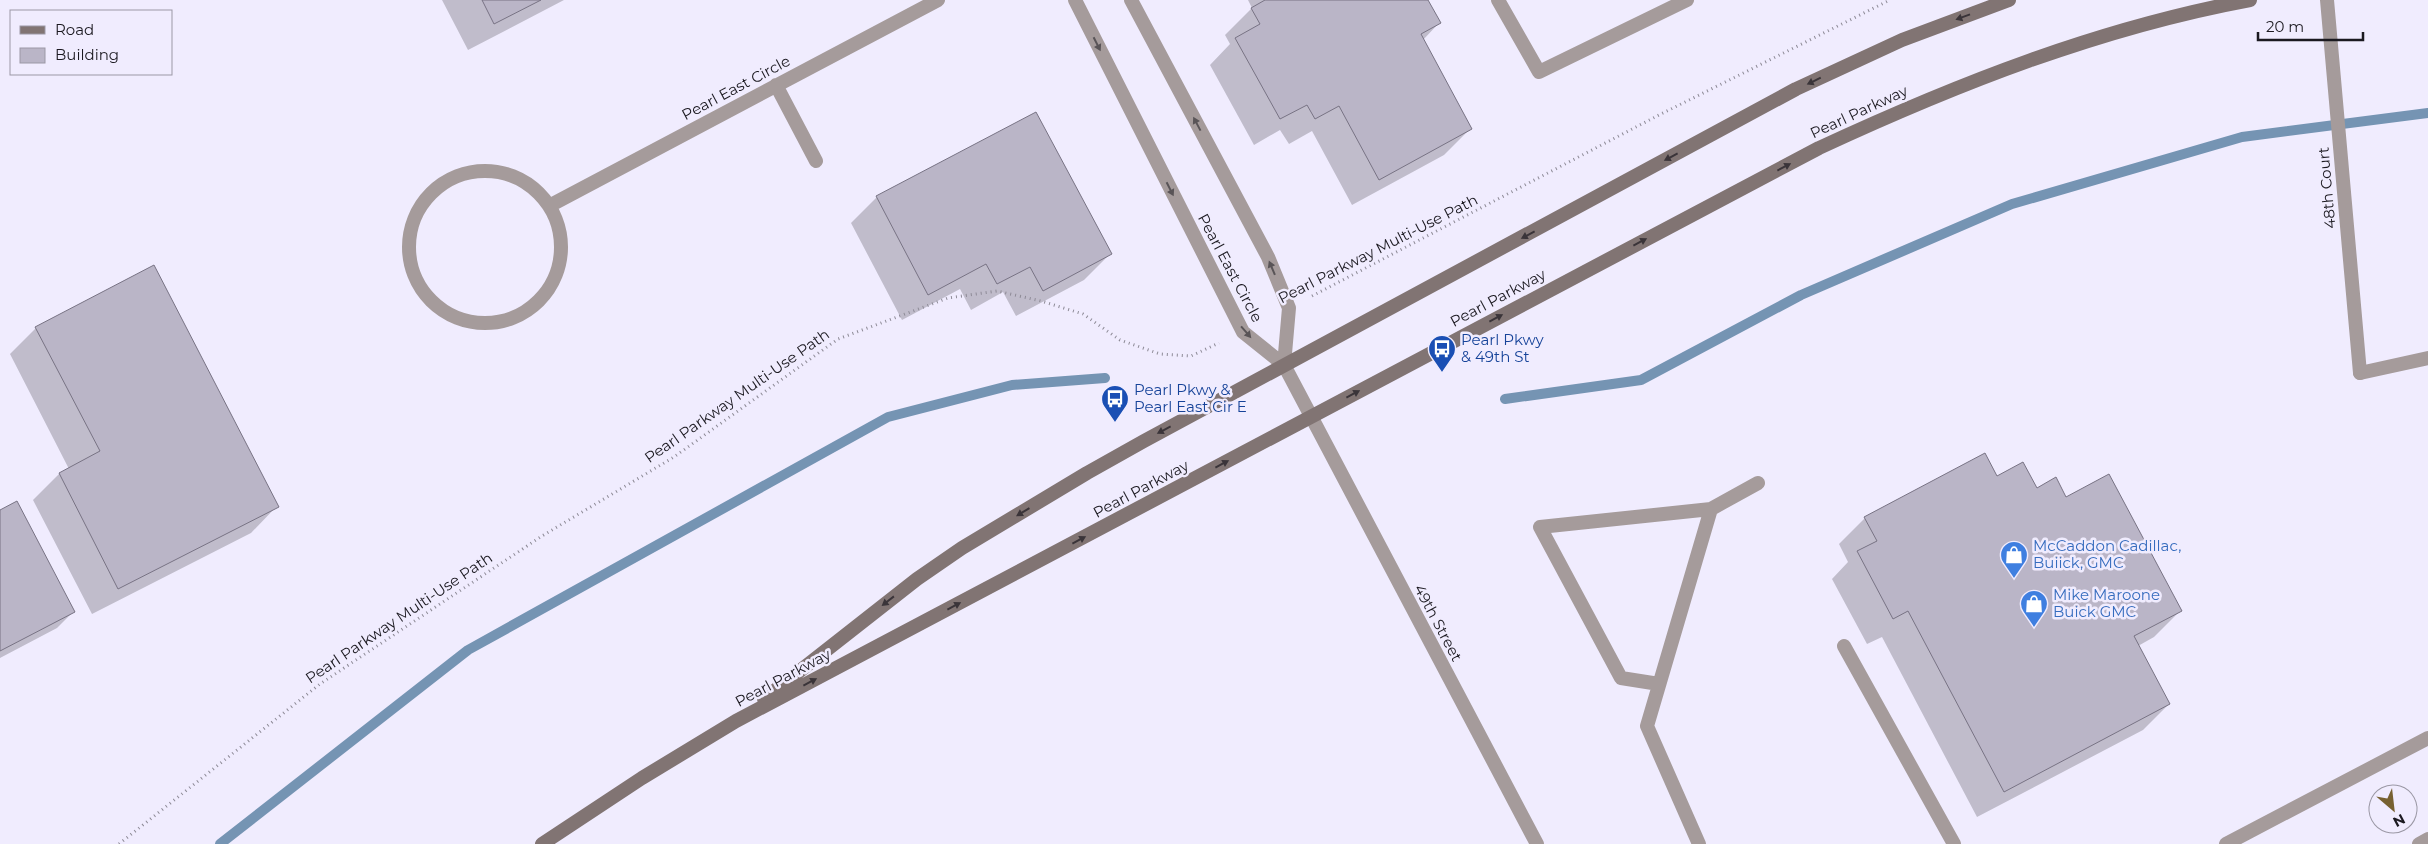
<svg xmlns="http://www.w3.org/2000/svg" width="2428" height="844" viewBox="0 0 2428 844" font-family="Montserrat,sans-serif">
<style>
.shadow{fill:#0003}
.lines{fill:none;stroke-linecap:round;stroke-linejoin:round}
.stream{stroke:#7594b3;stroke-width:10}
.building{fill:#bab5c7;stroke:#787384}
.path{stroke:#8d8a96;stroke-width:3;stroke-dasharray:1 4;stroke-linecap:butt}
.service{stroke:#a59b9b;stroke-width:14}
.minor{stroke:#a59b9b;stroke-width:14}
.secondary{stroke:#817473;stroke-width:14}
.oneway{fill:#3a3439}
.oneway2{fill:#595457}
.labels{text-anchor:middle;stroke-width:5;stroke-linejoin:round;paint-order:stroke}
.street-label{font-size:15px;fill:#1b1920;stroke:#f0ecfe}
.transit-label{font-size:15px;fill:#164399;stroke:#f0ecfe;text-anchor:start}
.shop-label{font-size:15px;fill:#366cbe;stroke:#f0ecfe;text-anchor:start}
</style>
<rect width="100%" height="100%" fill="#f0ecfe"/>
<!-- shadow -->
<path class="shadow" d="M442 0H564L468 50Z
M1248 0H1426L1439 23 1423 40 1471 128 1444 155 1352 205 1312 131 1289 144 1280 130 1254 145 1210 65 1230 44 1225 35 1252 8Z
M877 197 1110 254 1084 280 1016 316 1003 292 971 310 960 289 902 320 851 223Z
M36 328 277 506 251 533 92 614 33 500 59 474 69 469 10 354Z
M1997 478 2066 499 2181 610 2154 637 2138 646 2169 704 2143 730 1977 817 1882 637 1867 644 1832 579 1848 562 1839 544 1865 518Z
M0 512 74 611 57 628 0 658Z"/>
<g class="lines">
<!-- stream -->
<path class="stream" d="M1505 399 1641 380 1801 295 2012 204 2242 137 2428 113
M220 844 468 650 888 417 1012 385 1105 378"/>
</g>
<!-- building -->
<path class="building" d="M482 0H541L494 24Z
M1265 0H1428L1441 23 1421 34 1472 129 1379 180 1339 106 1315 119 1307 105 1280 119 1235 38 1260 24 1251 8Z
M1036 112 1112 254 1043 291 1030 267 997 284 986 264 928 295 876 196Z
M154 265 279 507 118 589 59 473 100 451 35 327Z
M1985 453 1997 476 2023 462 2037 488 2056 477 2066 497 2109 474 2182 611 2134 636 2170 704 2004 792 1908 611 1893 619 1857 551 1877 541 1864 517Z
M17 501 75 612 0 651V510Z"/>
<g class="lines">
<!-- path -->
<path class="path" d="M1312 296 1659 115 1890 0
M119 844 320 684 542 536 674 457 838 339 948 298 997 291 1041 301 1083 314 1120 340 1160 354 1191 356 1219 343"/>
<!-- service -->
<path class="service" d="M1498 0 1539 72 1687 0
M776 85 816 161
M409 247a76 76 0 1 1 152 0a76 76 0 1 1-152 0Z
M549 206 938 0
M2360 373 2428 358
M1844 646 1954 844
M1659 684 1621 678 1540 527 1711 509
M1699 844 1647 726 1711 509 1758 483
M2226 844 2428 738
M2419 844 2428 839"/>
<!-- minor -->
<path class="minor" d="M1075 0 1243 332 1284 365 1537 844
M1131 0 1268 257 1289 308 1284 365
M2327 0 2360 373"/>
<!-- secondary -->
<path class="secondary" d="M764 699 917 579 962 548 1087 473 1144 441 1796 89 1902 40 2009 0
M542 844 642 778 736 721 1819 148C1957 84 2099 28 2250 0"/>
</g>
<!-- one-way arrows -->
<defs><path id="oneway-solid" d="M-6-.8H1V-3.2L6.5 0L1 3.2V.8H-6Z" transform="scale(1.25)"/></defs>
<g class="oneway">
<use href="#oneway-solid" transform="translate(1963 17) rotate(160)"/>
<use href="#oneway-solid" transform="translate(1814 81) rotate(154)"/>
<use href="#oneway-solid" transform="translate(1671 157) rotate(152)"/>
<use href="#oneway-solid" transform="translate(1784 167) rotate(-28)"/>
<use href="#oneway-solid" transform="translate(1528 235) rotate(152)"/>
<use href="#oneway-solid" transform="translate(1640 242) rotate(-28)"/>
<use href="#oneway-solid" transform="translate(1496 318) rotate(-28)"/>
<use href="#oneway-solid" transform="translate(1353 394) rotate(-28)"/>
<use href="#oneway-solid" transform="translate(1164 430) rotate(152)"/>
<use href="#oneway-solid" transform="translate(1222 464) rotate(-28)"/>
<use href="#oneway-solid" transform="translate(1023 512) rotate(149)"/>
<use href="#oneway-solid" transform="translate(1079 540) rotate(-28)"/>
<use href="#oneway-solid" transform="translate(888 601) rotate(142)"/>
<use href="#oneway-solid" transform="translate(954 606) rotate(-28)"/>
<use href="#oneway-solid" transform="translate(810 682) rotate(-28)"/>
</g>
<g class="oneway2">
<use href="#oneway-solid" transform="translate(1097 44) rotate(63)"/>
<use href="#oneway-solid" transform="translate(1197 124) rotate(-118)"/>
<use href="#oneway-solid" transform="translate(1170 189) rotate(63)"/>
<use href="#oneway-solid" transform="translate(1272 268) rotate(-113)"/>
<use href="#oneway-solid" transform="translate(1246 332) rotate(49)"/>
</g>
<!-- icons -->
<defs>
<symbol id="bus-pin" viewBox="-11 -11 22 30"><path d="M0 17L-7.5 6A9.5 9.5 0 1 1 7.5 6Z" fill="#1a4fb4" stroke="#f0ecfe"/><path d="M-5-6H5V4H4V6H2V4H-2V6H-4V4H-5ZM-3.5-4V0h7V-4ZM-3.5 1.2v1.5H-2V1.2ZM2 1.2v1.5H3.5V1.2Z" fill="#fff"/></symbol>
<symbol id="shop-pin" viewBox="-11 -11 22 30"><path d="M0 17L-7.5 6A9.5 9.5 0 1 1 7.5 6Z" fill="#3f7fe0" stroke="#f0ecfe"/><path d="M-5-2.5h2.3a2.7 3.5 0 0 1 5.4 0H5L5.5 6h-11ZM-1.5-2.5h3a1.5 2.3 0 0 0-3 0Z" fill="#fff"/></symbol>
</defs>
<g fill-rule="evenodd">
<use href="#bus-pin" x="1426" y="333" width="32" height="43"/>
<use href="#bus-pin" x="1099" y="383" width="32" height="43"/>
<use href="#shop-pin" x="1998" y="539" width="32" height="43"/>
<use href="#shop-pin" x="2018" y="588" width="32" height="43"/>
</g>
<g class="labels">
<!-- street labels -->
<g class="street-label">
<text transform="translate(736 88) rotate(-28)" y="5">Pearl East Circle</text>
<text transform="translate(1859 112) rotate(-25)" y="5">Pearl Parkway</text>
<text transform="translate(2327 188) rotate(-95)" y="5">48th Court</text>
<text transform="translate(1378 249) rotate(-27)" y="5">Pearl Parkway Multi-Use Path</text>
<text transform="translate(1230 268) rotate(62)" y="5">Pearl East Circle</text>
<text transform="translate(1498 298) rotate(-28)" y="5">Pearl Parkway</text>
<text transform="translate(737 396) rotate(-35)" y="5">Pearl Parkway Multi-Use Path</text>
<text transform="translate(1141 489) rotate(-28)" y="5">Pearl Parkway</text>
<text transform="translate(399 618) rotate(-34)" y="5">Pearl Parkway Multi-Use Path</text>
<text transform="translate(1438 623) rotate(62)" y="5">49th Street</text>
<text transform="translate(783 678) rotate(-28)" y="5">Pearl Parkway</text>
</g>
<!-- transit labels -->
<g class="transit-label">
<text x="1461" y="345">Pearl Pkwy<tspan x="1461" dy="17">&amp; 49th St</tspan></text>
<text x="1134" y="395">Pearl Pkwy &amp;<tspan x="1134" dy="17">Pearl East Cir E</tspan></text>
</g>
<!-- shop labels -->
<g class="shop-label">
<text x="2033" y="551">McCaddon Cadillac,<tspan x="2033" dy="17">Buiick, GMC</tspan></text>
<text x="2053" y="600">Mike Maroone<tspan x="2053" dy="17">Buick GMC</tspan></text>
</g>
</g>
<!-- legend -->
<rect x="10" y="10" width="162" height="65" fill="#f0ecfe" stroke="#9b98a5"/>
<rect x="20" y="26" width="25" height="8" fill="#817473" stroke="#9b98a5"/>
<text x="55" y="35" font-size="15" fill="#1b1920">Road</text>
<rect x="20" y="48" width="25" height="15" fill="#bab5c7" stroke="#9b98a5"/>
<text x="55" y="60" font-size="15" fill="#1b1920">Building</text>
<!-- north arrow -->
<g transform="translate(2393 809) rotate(152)"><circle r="24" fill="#f0ecfe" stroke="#9b98a5"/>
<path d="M0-4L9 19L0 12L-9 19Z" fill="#776131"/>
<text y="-8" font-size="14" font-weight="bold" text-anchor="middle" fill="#1b1920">N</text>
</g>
<!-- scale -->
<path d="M2258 32v8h105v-8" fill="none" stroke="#1b1920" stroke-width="2.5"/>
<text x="2266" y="32" font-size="15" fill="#1b1920" stroke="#f0ecfe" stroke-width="4" paint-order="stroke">20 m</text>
</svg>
